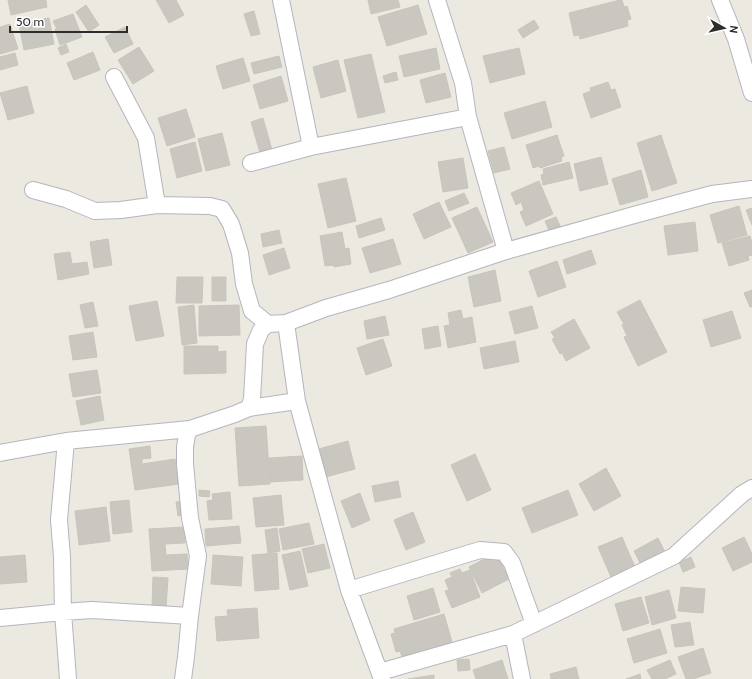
<svg xmlns="http://www.w3.org/2000/svg" width="752" height="679" viewBox="0 0 752 679" font-family="Cabin,sans-serif">
<style>
.building{fill:#c9c7bf;stroke:#c8c5bb}
.lines{fill:none;stroke-linecap:round;stroke-linejoin:round}
.minor-casing{stroke:#b5b5bf;stroke-width:18}
.minor{stroke:#fff;stroke-width:16}
</style>
<rect width="100%" height="100%" fill="#ece9e1"/>
<!-- building -->
<path class="building" d="M8 0H46L47 7 11 15Z
M156 0H176L184 15 169 23Z
M368 0H398L400 7 371 14Z
M620 0H622L624 7 627 6 631 19 627 20 628 26 580 39 579 35 574 36 569 13Z
M86 5 99 25 89 32 76 12Z
M418 5 427 34 387 46 378 17Z
M254 11 260 34 251 36 244 14Z
M73 14 82 37 60 45 55 29H57L53 21Z
M49 18 54 44 24 50 19 24Z
M534 20 539 28 523 38 518 30Z
M10 24 18 49 0 54V27Z
M125 27 133 44 114 53 105 37Z
M66 44 69 52 61 55 58 48Z
M139 47 154 71 133 84 118 60Z
M436 48 440 69 404 77 399 56Z
M519 48 525 74 490 83 483 56Z
M93 52 100 70 74 80 67 63Z
M15 53 18 65 0 70V57Z
M371 54 385 112 358 118 344 60Z
M279 56 282 67 254 74 251 63Z
M243 58 250 81 223 89 216 66Z
M338 60 346 91 321 98 313 67Z
M396 72 398 80 385 83 383 76Z
M445 73 451 97 426 103 420 80Z
M281 76 288 101 260 109 253 85Z
M608 82 611 90 615 89 621 107 591 118 583 94 591 91 590 88Z
M27 86 34 113 8 120 0 93Z
M545 101 552 127 512 139 504 113Z
M186 109 195 137 167 146 158 118Z
M263 118 272 150 260 153 251 122Z
M222 133 230 165 206 171 198 139Z
M557 135 564 156 561 157 562 161 540 168 539 166 533 168 526 145Z
M661 135 677 183 652 191 637 143Z
M195 142 202 171 177 178 170 149Z
M504 147 510 169 494 173 488 151Z
M601 157 608 184 580 191 574 164Z
M463 158 468 188 443 192 438 162Z
M569 162 573 178 543 185 541 175 544 174 543 169Z
M641 170 648 197 620 205 612 179Z
M346 178 356 221 328 228 318 184Z
M539 181 553 214 526 226 520 212 524 210 521 202 516 205 511 193Z
M464 193 469 203 449 211 445 201Z
M439 202 451 227 424 239 413 214Z
M739 206 747 235 718 243 710 215Z
M477 207 493 242 468 253 452 218Z
M752 208V225L746 210Z
M556 217 562 230 551 235 545 221Z
M381 218 385 230 359 238 356 226Z
M695 222 698 251 668 255 664 226Z
M279 230 282 243 263 247 261 234Z
M342 232 345 249 349 248 351 264 334 267V265L325 266 320 236Z
M750 236 752 243V255L748 256 749 260 729 266 722 243Z
M108 239 112 265 94 268 90 242Z
M393 239 401 264 370 273 362 248Z
M284 248 290 268 269 275 263 255Z
M591 250 596 264 567 274 563 260Z
M70 252 72 264 87 262 89 274 58 280 54 254Z
M557 261 566 287 538 297 529 271Z
M495 270 501 301 474 307 468 277Z
M177 277H203L202 303H176Z
M212 277H226V301H212Z
M752 290V307H750L744 293Z
M640 300 667 352 638 366 624 337 627 336 622 325 624 324 617 312Z
M157 301 164 336 136 341 129 306Z
M93 302 98 326 85 328 80 305Z
M194 305 197 343 182 345 178 307Z
M239 305 240 335 199 336V306Z
M532 306 538 328 515 334 509 312Z
M461 310 463 319 472 317 476 342 448 348 444 326 450 325 448 313Z
M732 311 741 338 711 347 703 320Z
M385 316 389 335 367 339 364 321Z
M574 319 590 348 566 361 562 353 560 354 552 339 555 338 551 332Z
M438 326 441 346 425 349 422 329Z
M93 332 97 357 73 360 69 336Z
M383 339 392 366 366 375 357 348Z
M515 341 519 362 484 369 480 348Z
M184 346H218V352L226 351V373L184 374Z
M97 370 101 393 73 397 69 374Z
M100 396 104 420 81 425 76 401Z
M266 426 270 484 239 486 235 428Z
M348 441 355 469 322 478 315 450Z
M150 446 151 458 142 459V464L175 459 179 484 135 490 129 449Z
M475 454 491 490 467 501 451 465Z
M302 456 303 480 270 482 269 458Z
M606 468 621 496 594 511 579 484Z
M398 481 401 497 375 502 372 486Z
M199 490 210 491 209 497 199 496Z
M568 490 578 515 532 533 522 508Z
M230 492 232 519 209 520 207 501 213 500 212 494Z
M360 493 370 520 352 528 341 501Z
M281 495 284 525 256 527 253 498Z
M129 500 132 532 113 534 110 502Z
M184 501 187 514 178 516 176 502Z
M106 507 110 541 79 545 75 511Z
M413 512 425 542 406 550 394 520Z
M309 523 314 544 283 550 279 529Z
M239 526 241 543 206 546 205 529Z
M184 527 185 543 165 544 166 555 187 554 188 569 152 571 149 529Z
M277 528 280 551 268 553 265 530Z
M622 537 635 567 611 577 598 547Z
M744 537 752 554V562L733 571 722 548Z
M658 538 665 552 641 565 634 551Z
M324 544 330 568 308 573 302 549Z
M300 551 308 586 290 590 282 555Z
M277 553 279 589 255 591 252 555Z
M496 553 509 579 482 593 469 567Z
M25 555 27 582 0 584V557Z
M213 555 243 557 241 586 211 584Z
M691 557 695 567 683 572 679 562Z
M460 569 462 573 470 570 480 597 452 608 445 591 449 590 445 580 452 577 450 573Z
M153 577 168 578 166 608 152 607Z
M681 587 705 589 703 613 678 611Z
M433 588 440 612 414 620 407 596Z
M669 590 676 618 652 625 645 597Z
M641 597 649 623 623 631 615 604Z
M257 608 259 638 217 641 215 617 228 616 227 610Z
M444 614 452 642 402 657 400 651 396 652 391 634 395 633 394 629Z
M690 622 694 645 675 647 671 625Z
M660 629 667 653 634 663 627 639Z
M703 648 711 673 693 679H686L678 657Z
M469 659 470 670 458 671 457 660Z
M502 660 508 679H476L473 670Z
M670 660 676 674 665 679H652L647 670Z
M576 667 579 679H551L550 674Z
M640 674 641 679H626Z
M434 675V679H408Z"/>
<g class="lines">
<defs>
<path id="minor" d="M281 0 311 147
M437 0 463 83 468 117 506 251
M720 0 736 39 752 93
M114 77 146 138 157 205
M251 163 311 147 468 117
M33 190 66 199 95 211 121 210 157 205 210 206 222 209 231 224 240 253 244 284 252 311 268 324
M286 323 297 401 349 590 382 679
M249 408 297 401
M0 453 66 441 190 429
M349 590 480 550 504 552 512 563 534 624
M0 618 63 612 62 557 59 520 66 441
M513 634 522 679
M380 672 513 634 674 556 742 494 752 488
M68 679 63 612 92 610 190 616
M183 679 186 657 190 616 198 556 190 518 185 464V447L187 435 190 429 235 414 249 408 252 399 255 344 261 330 268 324 286 323 326 308 389 290 506 251 634 215 712 194 752 189"/>
</defs>
<!-- minor casing -->
<use href="#minor" class="minor-casing"/>
<!-- minor -->
<use href="#minor" class="minor"/>
</g>
<!-- north arrow -->
<g transform="translate(724 28) rotate(98)" stroke="#ffffff" stroke-width="3" paint-order="stroke">
<path d="M0-3L7 15L0 10L-7 15Z" fill="#2d2d2d"/>
<text y="-6" font-size="11" font-weight="bold" text-anchor="middle" fill="#2d2d2d">N</text>
</g>
<!-- scale -->
<path d="M10 26v6h117v-6" fill="none" stroke="#2d2d2d" stroke-width="2"/>
<text x="16" y="26" font-size="12" fill="#2d2d2d" stroke="#ffffff" stroke-width="3" paint-order="stroke">50 m</text>
</svg>
